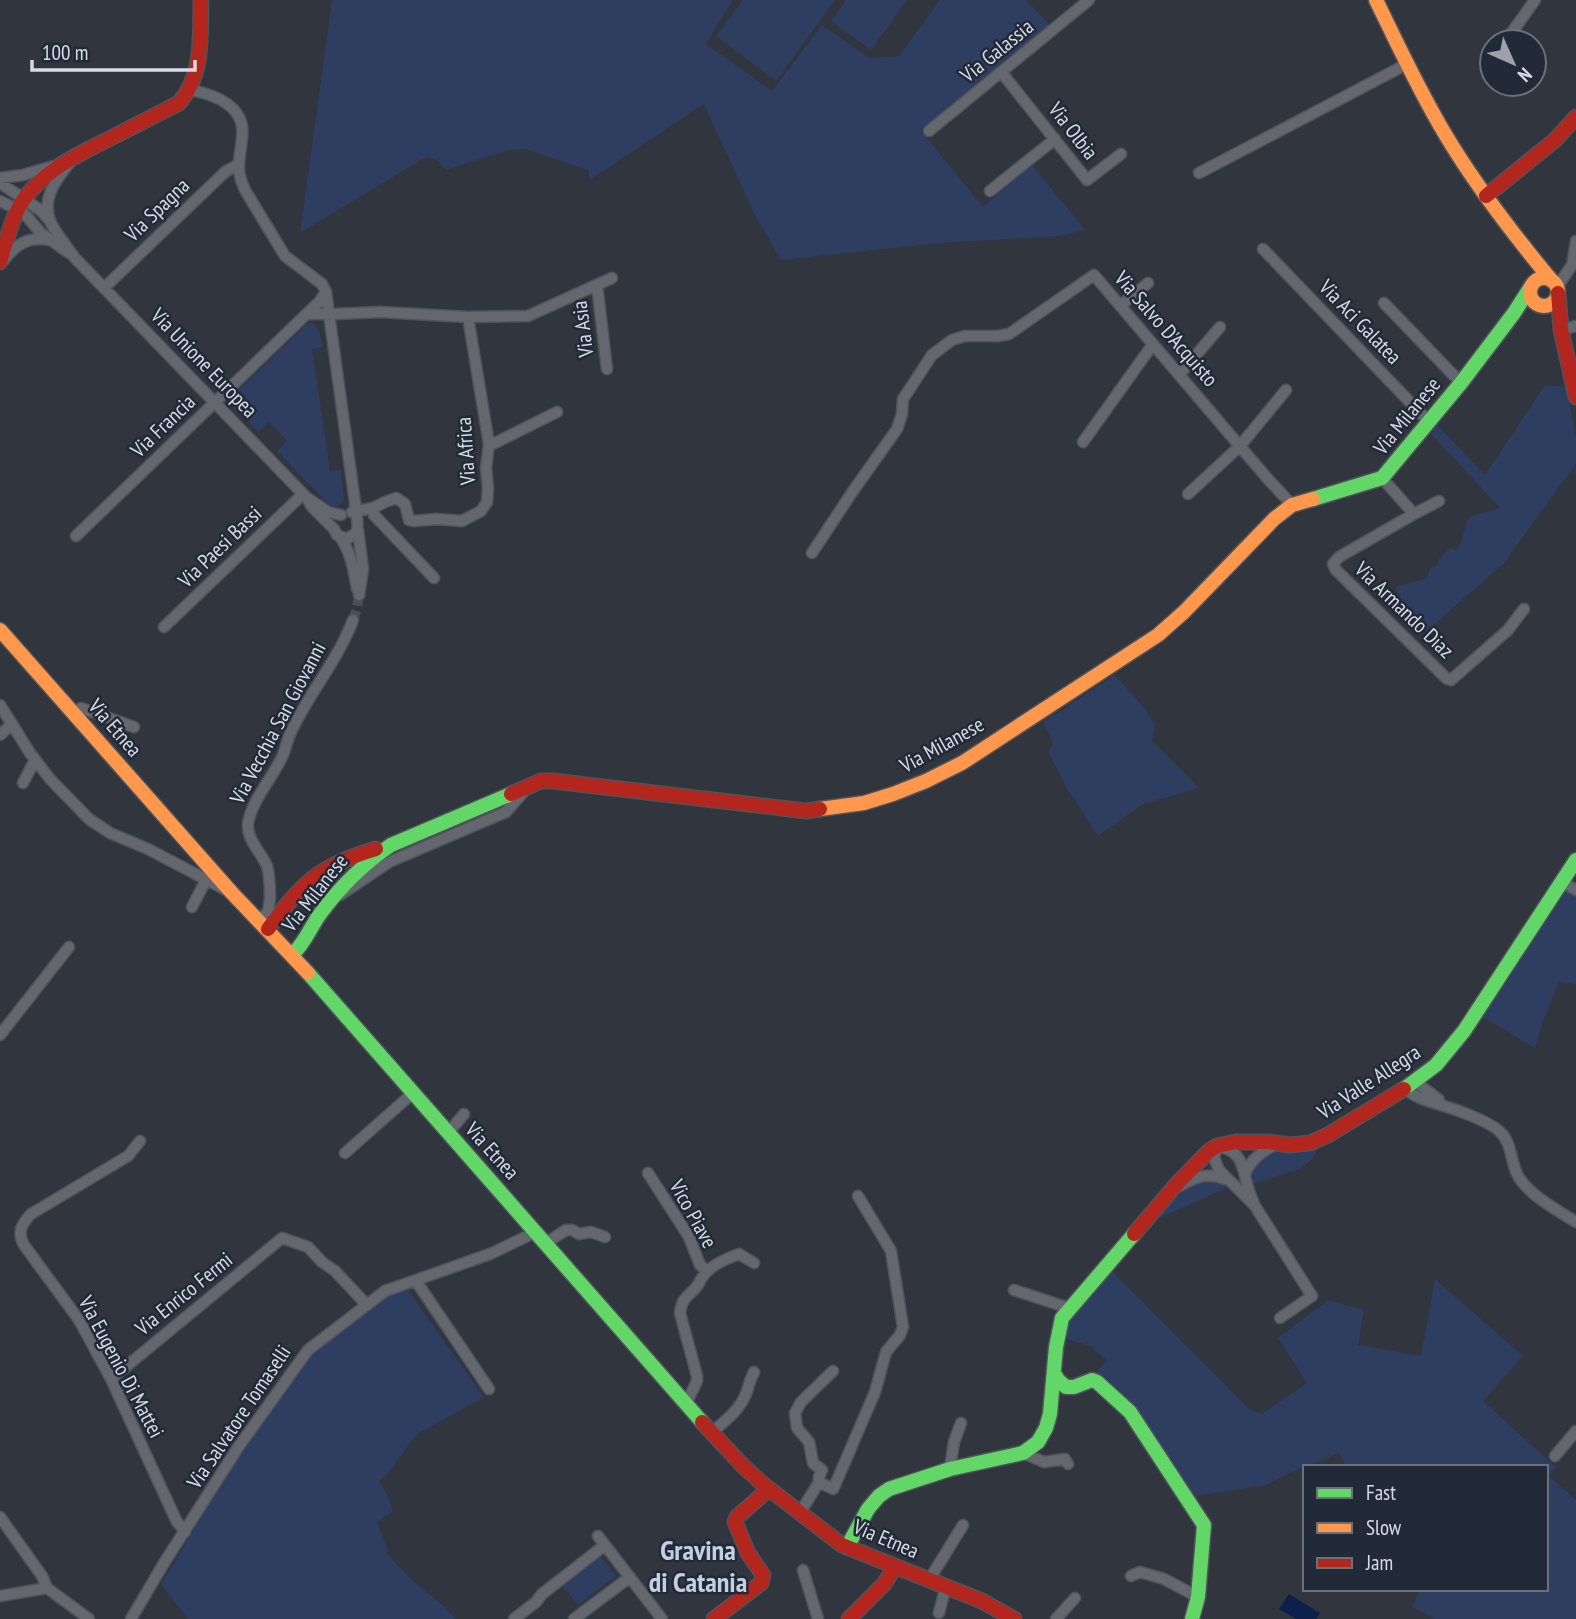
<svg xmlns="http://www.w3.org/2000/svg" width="1576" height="1619" viewBox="0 0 1576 1619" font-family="'PT Sans Narrow',sans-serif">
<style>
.green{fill:#2d3e61}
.water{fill:#0d204d}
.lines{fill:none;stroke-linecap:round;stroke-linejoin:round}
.street-tunnel{stroke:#4a4e57;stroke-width:10;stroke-dasharray:10 5;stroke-linecap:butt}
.street-casing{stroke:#4f535b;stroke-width:13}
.fast-casing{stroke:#4f535b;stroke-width:17}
.slow-casing{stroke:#4f535b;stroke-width:17}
.jam-casing{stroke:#4f535b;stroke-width:17}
.street{stroke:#64676e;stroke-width:10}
.fast{stroke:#63d668;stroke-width:14}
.slow{stroke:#ff974d;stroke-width:14}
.jam{stroke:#b3261e;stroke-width:14}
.labels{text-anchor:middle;stroke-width:5;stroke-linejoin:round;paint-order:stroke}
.street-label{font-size:21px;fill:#d6dbe5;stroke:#222a38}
.district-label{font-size:28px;font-weight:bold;fill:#c4cfe2;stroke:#222a38}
</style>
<rect width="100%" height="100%" fill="#31353e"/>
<!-- green -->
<path class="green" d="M332 0H733L706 44 772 91 822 25 869 58 899 56 940 0H1026L1050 25 921 131 983 207 1032 165 1085 230 1059 236 939 243 781 260 754 213 704 104 590 180 588 170 525 149 508 150 446 170 438 161 426 157 300 233Z
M743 0H835L776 81 716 36Z
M846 0H907L871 50 831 21Z
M308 323H314L319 331 323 347 312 349 330 471 341 470 344 501 341 505 335 507 329 505 277 451 287 441 269 422 258 432 228 400Z
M1545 385 1566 387 1576 437V464L1503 564 1428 630 1403 603 1395 587 1425 579 1428 576 1429 569 1437 565 1439 559 1450 548 1456 550 1461 544 1467 520C1476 511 1489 514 1500 508L1431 434 1437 425 1485 475Z
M1115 675 1147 711 1155 725 1152 741 1199 788 1143 804 1098 836 1067 788 1048 752C1057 742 1048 732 1042 723Z
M1567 890 1576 896V984L1559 982 1543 1021 1535 1048 1483 1017Z
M1318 1149 1313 1158 1302 1168 1253 1184 1252 1171 1255 1165 1275 1152 1300 1153Z
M1208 1180 1218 1182 1229 1187 1157 1219C1172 1202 1185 1186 1208 1180Z
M1112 1271 1249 1409 1262 1414 1307 1383 1278 1338 1328 1300 1364 1310 1358 1345 1421 1356 1435 1279 1523 1356 1483 1401 1556 1467 1549 1476 1576 1500V1619H1435L1412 1607 1420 1589H1546V1467H1346L1339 1453 1292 1472 1266 1485 1196 1496 1137 1412 1096 1372 1107 1361 1091 1346 1066 1339V1331L1070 1318Z
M407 1289 484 1397 416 1435 387 1475 379 1481 388 1496 393 1511 377 1522 388 1551 386 1553 414 1582 445 1607 456 1619H188L161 1584 243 1448 312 1353 384 1297Z
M599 1554 616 1576 578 1605 561 1584Z"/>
<!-- water -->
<path class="water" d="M1289 1594 1320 1613 1316 1619H1296L1279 1609Z"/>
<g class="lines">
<!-- street-tunnel -->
<path class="street-tunnel" d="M353 620 357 608 359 595"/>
<defs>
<path id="street" d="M1505 42 1535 0
M1002 73 1087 180 1121 154
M191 90C211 94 238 103 242 126 244 140 238 155 239 169 239 177 242 183 245 190L285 256 322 284 326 292 356 510C356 518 360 525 356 533L347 539 337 535 334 529 312 507 306 497
M929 131 1089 0
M71 161C57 178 40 199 51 223 57 235 67 246 74 257L306 497 328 512 341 515
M1199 173 1407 64
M0 178 23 175 54 166
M0 183 40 210 49 220
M990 191 1055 139
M0 201 23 212 41 233 69 253
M1263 249 1429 422
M4 260C16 244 29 236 49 240
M597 285 607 369
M1557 287 1572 265 1576 241
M104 288 225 172 239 164
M1384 303 1461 383
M1120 306 1148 283
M307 314H335L380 312 468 317 528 316 612 278
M1561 330 1576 326
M1179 375 1220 327
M1083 442 1153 344
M489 444 495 443 557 412
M1382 478 1414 514 1339 557 1333 564 1336 570 1447 679 1451 680 1508 630 1524 609
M1188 494 1240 446 1286 390
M373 508 374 515 434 578
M352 512 373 508 385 502 396 498 405 504 409 520 414 521 436 519 462 521 481 511 487 502 488 488 486 468 489 444 468 317
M1414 514 1439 501
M358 530 363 569 359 595
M76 536 319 302 326 292
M340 537C351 552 354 571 357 589
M812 553 853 491 897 429 902 414 903 399 932 355 952 340 965 336H998L1009 334 1094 275 1267 478 1292 505
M164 627 303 494
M0 705 30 753 50 779 89 819 110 833 148 849 228 891
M75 714 81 708 134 727
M0 735 12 724
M23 783 35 760
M1562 882 1576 890
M340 895 389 862 506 812 527 788
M192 907 206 880
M258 918C269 915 269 909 270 898 270 888 270 876 267 866 261 852 246 839 248 823 252 800 273 777 282 757 286 749 287 740 291 732 309 693 338 660 353 620
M0 1035 69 947
M1417 1079 1421 1086 1439 1100
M1405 1088C1415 1099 1430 1101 1444 1106 1458 1110 1487 1121 1498 1130 1512 1141 1510 1159 1517 1174 1526 1193 1558 1211 1576 1222
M448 1133 464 1114
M140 1141 128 1156 31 1214C21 1225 17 1232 24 1245L79 1320 111 1379 177 1522 185 1532
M345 1153 413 1093
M648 1173 689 1237 700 1265 707 1271
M1245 1174C1251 1158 1264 1151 1278 1143
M1178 1187C1195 1177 1207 1172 1225 1179
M1255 1206 1219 1170 1214 1158 1217 1146C1241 1151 1242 1163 1247 1184 1249 1192 1252 1199 1255 1206L1312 1296 1280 1318
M546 1243 566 1230H572L579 1234 591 1232 605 1237
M416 1281 489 1389
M1014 1290 1069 1308
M111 1379 282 1238 308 1247 322 1262 335 1271 366 1304
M686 1404 697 1381V1376L680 1313C682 1296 689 1297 698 1285 700 1282 701 1278 704 1275 711 1265 728 1258 739 1254L754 1263
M711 1433C724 1422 739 1411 746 1394 749 1386 749 1381 754 1372
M1023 1453 1044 1462 1065 1459 1068 1464
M1555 1456 1576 1431
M950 1469 954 1442 961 1423
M819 1482 833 1489 835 1485 875 1392 886 1352 900 1335 903 1327 891 1251 858 1196
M800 1513 819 1482V1477L822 1470 813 1463 809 1442 797 1428 795 1413 801 1402 833 1371
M0 1517 42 1576 47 1588
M598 1536 662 1619
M803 1570 818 1619
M1131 1576 1140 1572 1164 1579 1198 1597
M929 1580 963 1525
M0 1596 47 1588 89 1619
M939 1613 946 1586
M131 1619 164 1563 239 1446 308 1350 385 1291 490 1254 536 1232
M514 1619 536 1602 542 1594 605 1545
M574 1619 630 1577
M1056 1619 1075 1598"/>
<path id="fast" d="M1313 499 1382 478 1461 383 1514 313 1530 288
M292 955C305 943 310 928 320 914 340 887 363 864 391 845L511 794
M308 973 702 1422
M1404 1089 1436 1065 1464 1031 1576 860
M1054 1373 1058 1380 1066 1387H1074L1092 1380 1097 1382 1130 1412 1204 1525 1198 1597 1192 1619
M847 1547 868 1509 879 1496 889 1489 950 1469 1023 1453 1038 1442 1046 1428 1050 1414 1056 1347 1062 1318 1134 1234"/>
<path id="slow" d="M1376 0C1398 45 1419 91 1445 134 1476 186 1513 234 1552 281
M1530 292a14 14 0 1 1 28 0a14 14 0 1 1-28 0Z
M0 630 232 893 308 973
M820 809 864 803 893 794 926 781 962 763 1158 635 1184 612 1274 519 1292 505 1313 499"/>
<path id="jam" d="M1486 196 1555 140 1576 117
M0 262C6 243 10 223 20 205 41 171 77 155 111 138 134 126 156 115 179 103 204 75 200 35 201 0
M1558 293 1561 330 1576 397
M511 794 541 781H553L806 811 820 809
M268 929C303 882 319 866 376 849
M1134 1234 1175 1186 1209 1151 1217 1146 1236 1142H1269L1289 1145 1310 1143 1328 1135 1404 1089
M702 1422 743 1466 764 1485 842 1545 982 1601 1014 1619
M714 1619 761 1583 763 1575 748 1553 735 1522 737 1517 769 1489
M849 1619 884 1584 895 1567"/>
</defs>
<!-- street casing -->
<use href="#street" class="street-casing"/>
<!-- fast casing -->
<use href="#fast" class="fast-casing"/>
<!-- slow casing -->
<use href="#slow" class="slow-casing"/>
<!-- jam casing -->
<use href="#jam" class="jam-casing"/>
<!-- street -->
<use href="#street" class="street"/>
<!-- fast -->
<use href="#fast" class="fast"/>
<!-- slow -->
<use href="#slow" class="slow"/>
<!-- jam -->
<use href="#jam" class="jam"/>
</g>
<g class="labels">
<!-- street labels -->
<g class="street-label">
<text transform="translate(997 51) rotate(-39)" y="7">Via Galassia</text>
<text transform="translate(1073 131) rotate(52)" y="7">Via Olbia</text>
<text transform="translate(157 210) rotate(-44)" y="7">Via Spagna</text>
<text transform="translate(1360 322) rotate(46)" y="7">Via Aci Galatea</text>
<text transform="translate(583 329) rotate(-97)" y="7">Via Asia</text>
<text transform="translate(1166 329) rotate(49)" y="7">Via Salvo D'Acquisto</text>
<text transform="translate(204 363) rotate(46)" y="7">Via Unione Europea</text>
<text transform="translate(1407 416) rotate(-51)" y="7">Via Milanese</text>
<text transform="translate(163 426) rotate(-44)" y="7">Via Francia</text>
<text transform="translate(466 451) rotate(-94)" y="7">Via Africa</text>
<text transform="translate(220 547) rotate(-44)" y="7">Via Paesi Bassi</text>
<text transform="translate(1404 610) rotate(44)" y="7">Via Armando Diaz</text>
<text transform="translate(278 723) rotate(-62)" y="7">Via Vecchia San Giovanni</text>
<text transform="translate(115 728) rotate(49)" y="7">Via Etnea</text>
<text transform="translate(942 745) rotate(-29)" y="7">Via Milanese</text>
<text transform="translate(315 893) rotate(-52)" y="7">Via Milanese</text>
<text transform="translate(1369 1082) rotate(-33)" y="7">Via Valle Allegra</text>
<text transform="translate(492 1151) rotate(48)" y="7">Via Etnea</text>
<text transform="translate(693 1214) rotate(61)" y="7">Vico Piave</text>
<text transform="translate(184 1294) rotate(-39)" y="7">Via Enrico Fermi</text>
<text transform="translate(121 1367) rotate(62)" y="7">Via Eugenio Di Mattei</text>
<text transform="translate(239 1417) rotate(-56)" y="7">Via Salvatore Tomaselli</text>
<text transform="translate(886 1539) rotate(23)" y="7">Via Etnea</text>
</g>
<!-- district labels -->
<g class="district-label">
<text x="698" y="1560">Gravina<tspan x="698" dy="32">di Catania</tspan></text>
</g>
</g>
<!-- legend -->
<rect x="1303" y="1465" width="245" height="126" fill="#222a38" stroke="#6a717d" stroke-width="2"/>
<rect x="1317" y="1488" width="35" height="10" fill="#63d668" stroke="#6a717d" stroke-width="2"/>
<text x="1366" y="1500" font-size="21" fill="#d6dbe5">Fast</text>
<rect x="1317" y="1523" width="35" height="10" fill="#ff974d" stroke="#6a717d" stroke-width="2"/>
<text x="1366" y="1535" font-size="21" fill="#d6dbe5">Slow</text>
<rect x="1317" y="1558" width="35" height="10" fill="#b3261e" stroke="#6a717d" stroke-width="2"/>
<text x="1366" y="1570" font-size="21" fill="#d6dbe5">Jam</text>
<!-- north arrow -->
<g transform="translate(1513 63) rotate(135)"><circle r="33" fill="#222a38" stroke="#6a717d" stroke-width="2"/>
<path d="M0-5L12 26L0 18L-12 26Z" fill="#9ca1ab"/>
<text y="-10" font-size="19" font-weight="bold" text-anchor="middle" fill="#d6dbe5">N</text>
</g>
<!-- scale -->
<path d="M32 60v10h163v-10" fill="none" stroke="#d6dbe5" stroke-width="3.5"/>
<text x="42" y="60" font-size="21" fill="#d6dbe5" stroke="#222a38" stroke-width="5" paint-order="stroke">100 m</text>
</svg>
